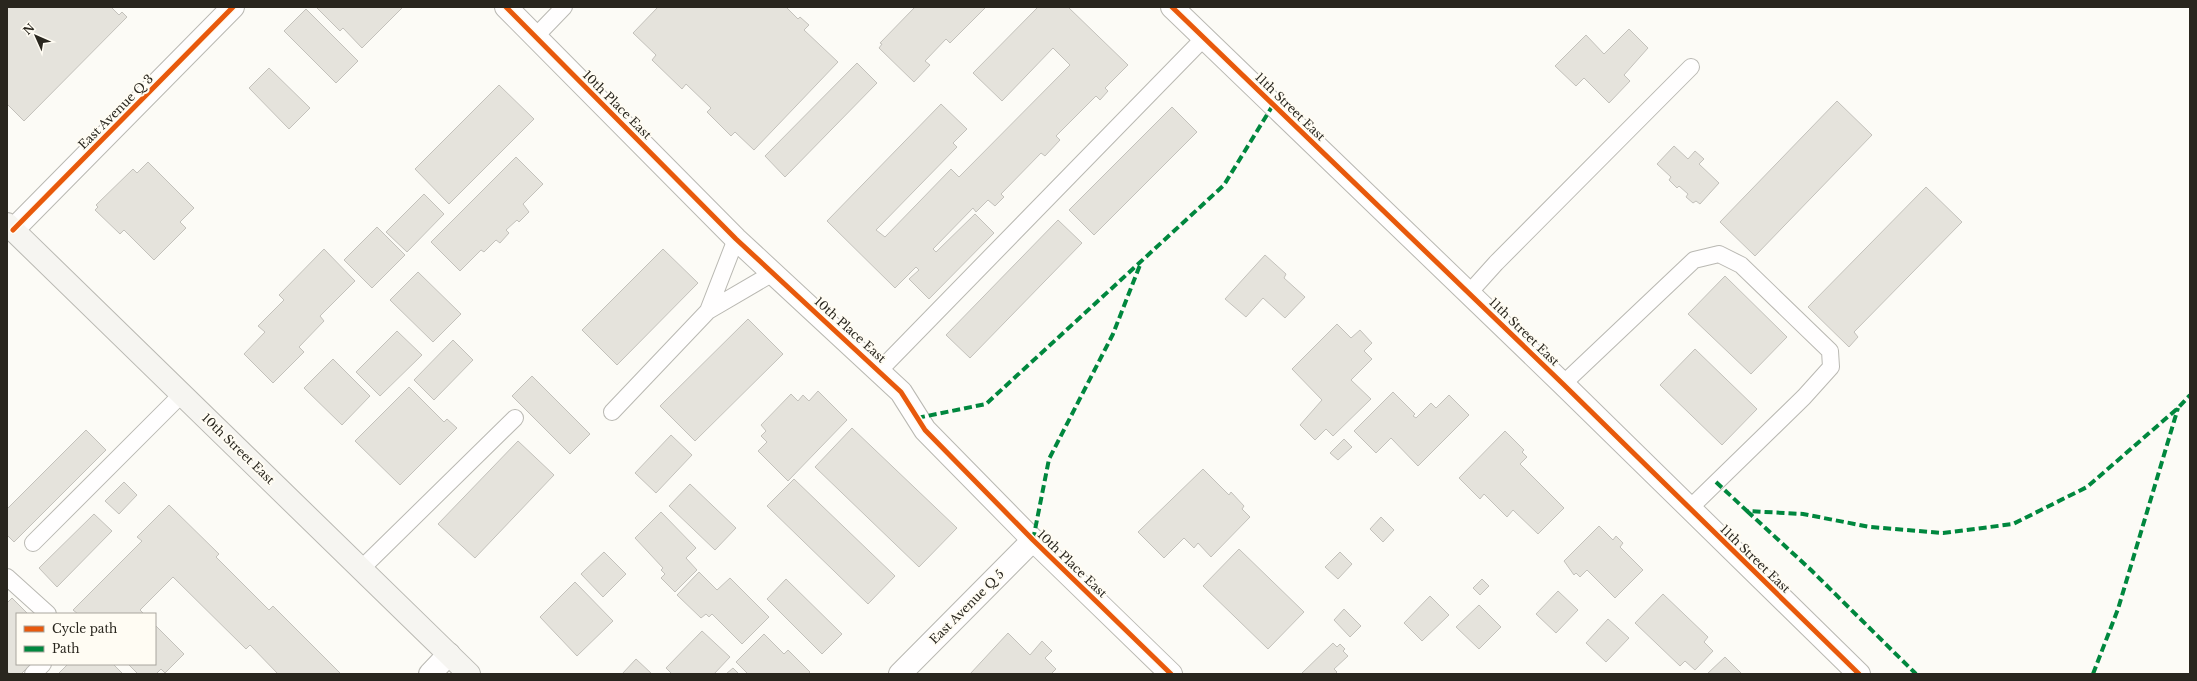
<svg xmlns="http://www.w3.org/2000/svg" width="2197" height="681" viewBox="0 0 2197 681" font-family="'Libre Baskerville',serif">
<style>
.building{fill:#e5e3dc;stroke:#c3c1bb}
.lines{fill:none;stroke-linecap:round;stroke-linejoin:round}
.service-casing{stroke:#b9b8b2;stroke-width:18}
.minor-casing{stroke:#b9b8b2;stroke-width:24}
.secondary-casing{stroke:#b9b8b2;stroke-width:24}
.service{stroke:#fffefe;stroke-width:16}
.minor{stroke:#fffefe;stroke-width:22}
.secondary{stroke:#f6f5f1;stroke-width:22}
.quiet{stroke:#00873e;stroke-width:4;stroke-dasharray:8 4;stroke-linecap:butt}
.cycleway-casing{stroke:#fffcf3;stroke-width:8}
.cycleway{stroke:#e8590c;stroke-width:5}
.labels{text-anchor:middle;stroke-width:4;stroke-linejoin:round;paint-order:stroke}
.street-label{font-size:12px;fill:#29261e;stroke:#fffcf3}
</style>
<rect width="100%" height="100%" fill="#fcfbf6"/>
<!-- building -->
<path class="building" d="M7 7H111L119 15 122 12 127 17 24 121 7 104Z
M319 7H403L362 48 343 28 340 31 317 8Z
M658 7H786L798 19 800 17 809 25 804 30 838 62 754 150 735 132 731 136 707 112 711 108 686 84 682 89 652 60 656 55 633 33Z
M915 7H986L950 43 946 39 925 61 930 65 914 82 879 48 882 44 880 43Z
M1038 7H1068L1128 65 1105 88 1108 91 1100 100 1096 96 1056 136 1060 140 1045 156 1041 153 1001 194 1004 197 995 206 988 200 976 212 973 208 933 249 936 252 975 214 994 233 929 299 909 279 919 270 916 267 895 288 827 221 941 104 967 129 953 143 957 147 876 230 885 237 951 169 959 177 1070 65 1053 48 1002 101 973 73Z
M306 9 358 61 336 83 284 31Z
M1629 29 1648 48 1624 75 1630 81 1609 103 1584 78 1576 86 1555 66 1586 35 1604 54Z
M857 63 877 83 785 177 765 156Z
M269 68 310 108 289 129 249 88Z
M499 85 534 119 449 204 415 169Z
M1837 101 1872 135 1755 256 1720 222Z
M1172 107 1197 132 1094 235 1069 210Z
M1674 146 1688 159 1695 151 1704 159 1699 164 1719 183 1700 204 1696 201 1693 203 1686 197 1688 194 1679 186 1677 188 1669 180 1671 177 1657 164Z
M516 157 543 184 523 204 529 212 519 222 517 220 506 230 509 233 500 243 496 240 484 252 481 250 460 271 431 242Z
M148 162 194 208 180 222 186 228 154 260 124 230 120 234 95 210 98 207 96 205 133 169 137 173Z
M1926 187 1962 222 1854 332 1858 337 1849 347 1808 307Z
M424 194 444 214 407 252 386 232Z
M1058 220 1082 243 970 358 946 335Z
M377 227 405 255 372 288 344 260Z
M324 249 355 281 320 316 324 321 299 347 304 352 273 383 244 354 265 332 258 326 284 300 279 295Z
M663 249 698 283 617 365 582 330Z
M1265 255 1286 274 1284 278 1305 297 1285 318 1263 298 1246 317 1225 299Z
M418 272 461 314 433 342 390 300Z
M1725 276 1787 337 1751 374 1688 314Z
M748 319 783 354 695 441 660 406Z
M1337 324 1351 338 1360 330 1372 343 1364 351 1372 359 1351 380 1371 399 1333 436 1326 429 1315 440 1300 425 1322 400 1292 369Z
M397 331 422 355 380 396 356 372Z
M453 340 473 360 434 400 414 380Z
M1695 349 1757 409 1722 445 1660 385Z
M333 359 370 396 342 425 304 388Z
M532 376 590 434 570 454 512 396Z
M409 387 444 422 447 419 457 428 400 485 355 441Z
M818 391 847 420 788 481 758 451 767 442 761 436 766 431 761 425 791 394 798 401 803 395 809 401Z
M1393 392 1415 414 1413 416 1416 418 1431 403 1436 408 1449 395 1469 415 1418 466 1391 438 1376 453 1354 431Z
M852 428 957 528 919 567 815 467Z
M86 430 106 450 14 542 7 535V509Z
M1505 431 1524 450 1522 452 1527 457 1520 464 1564 508 1538 534 1513 510 1507 517 1484 494 1480 499 1459 478Z
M671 435 692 455 656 493 635 473Z
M1344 439 1352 447 1338 460 1330 453Z
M518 441 554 475 475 558 438 524Z
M1203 469 1229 495 1231 492 1244 506 1242 509 1250 517 1211 557 1198 543 1194 548 1184 538 1164 558 1138 532Z
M794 479 895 576 868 604 767 506Z
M124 482 137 495 119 514 105 501Z
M690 484 736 528 715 550 669 506Z
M169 505 219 554 216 557 269 610 273 606 341 674H278L250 645 246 649 173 577 140 610 144 614H78L73 610 142 541 137 537Z
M661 512 696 548 686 558 697 570 675 592 661 578 665 574 661 570 663 568 635 538Z
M94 514 112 531 57 587 39 568Z
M1381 517 1394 530 1383 542 1370 529Z
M1599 526 1613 540 1616 536 1623 543 1620 547 1643 570 1615 598 1587 570 1580 577 1576 573 1574 575 1564 561Z
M1239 549 1304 612 1268 649 1203 586Z
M604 552 626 574 603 597 581 574Z
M1340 552 1352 564 1338 579 1325 567Z
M699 572 717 590 730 578 769 617 742 644 712 614 709 617 706 614 701 618 677 595Z
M786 579 842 634 822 654 767 599Z
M1482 579 1489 586 1480 595 1473 588Z
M575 582 613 621 577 656 540 617Z
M1558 591 1578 610 1556 633 1536 614Z
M1663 594 1708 637 1704 642 1713 651 1695 670 1685 661 1680 666 1635 623Z
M1430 596 1449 615 1422 641 1404 623Z
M12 598 28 614H17V664H31L21 674H10L7 671V603Z
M1479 605 1501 627 1479 649 1456 627Z
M1344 609 1361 626 1350 637 1334 620Z
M1608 619 1629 638 1606 662 1586 643Z
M155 625 184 654 165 673 161 669 156 674H138L128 664H155Z
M702 631 730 657 714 674H672L666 668Z
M1008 633 1030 655 1042 641 1052 651 1045 658 1056 669 1051 674H970Z
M764 634 784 654 788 650 810 672 808 674H748L736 662Z
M1333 643 1337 647 1340 644 1345 649 1343 651 1348 656 1334 669 1337 672 1335 674H1301Z
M1725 657 1742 674H1707Z
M636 659 652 674H622Z
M68 664H113L123 674H58Z
M733 668 739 674H726Z"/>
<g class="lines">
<defs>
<path id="service" d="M536 36 564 7
M1469 293 1496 263 1691 67
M708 311 736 239
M880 370 1204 38
M1563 384 1694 260 1719 254 1741 265 1830 351 1831 367 1804 397 1689 509
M612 412 708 311 773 273
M33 543 182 394
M361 569 515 418
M7 577 48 614
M33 674 43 664"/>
<path id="minor" d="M506 7 736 239 901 392 925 430 1033 540 1171 674
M1172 7 1563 384 1859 674
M13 230 233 7
M430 674 449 654
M900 674 1033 540"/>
<path id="secondary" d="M7 224 469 674"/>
</defs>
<!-- service casing -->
<use href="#service" class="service-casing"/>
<!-- minor casing -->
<use href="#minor" class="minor-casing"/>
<!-- secondary casing -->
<use href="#secondary" class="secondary-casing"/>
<!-- service -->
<use href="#service" class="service"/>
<!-- minor -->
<use href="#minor" class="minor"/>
<!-- secondary -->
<use href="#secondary" class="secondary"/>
<!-- quiet -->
<path class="quiet" d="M917 418 986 404 1224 185 1273 105
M1716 482 1747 511 1803 514 1870 527 1943 533 2013 524 2087 487 2178 408 2190 395
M1747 511 1811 570 1916 674
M1033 540 1049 459 1113 334 1140 265
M2093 674 2118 609 2178 408"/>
<defs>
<path id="cycleway" d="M506 7 736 239 901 392 925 430 1033 540 1171 674
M1172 7 1563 384 1859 674
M13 230 233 7"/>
</defs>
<!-- cycleway casing -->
<use href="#cycleway" class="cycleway-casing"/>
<!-- cycleway -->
<use href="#cycleway" class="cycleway"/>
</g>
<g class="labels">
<!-- street labels -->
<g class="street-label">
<text transform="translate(617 105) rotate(45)" y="4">10th Place East</text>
<text transform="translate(1290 107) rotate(44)" y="4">11th Street East</text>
<text transform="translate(116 112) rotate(-45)" y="4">East Avenue Q 3</text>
<text transform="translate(850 330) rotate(42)" y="4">10th Place East</text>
<text transform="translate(1524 332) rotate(44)" y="4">11th Street East</text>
<text transform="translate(238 449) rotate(44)" y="4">10th Street East</text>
<text transform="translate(1755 559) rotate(44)" y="4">11th Street East</text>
<text transform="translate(1072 564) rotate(44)" y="4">10th Place East</text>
<text transform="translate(967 607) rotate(-45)" y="4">East Avenue Q 5</text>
</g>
</g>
<!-- border -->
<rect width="2197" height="681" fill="none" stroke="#29261e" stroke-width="16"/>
<!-- legend -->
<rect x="16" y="613" width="140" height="52" fill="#fffcf3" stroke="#a9a69e"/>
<rect x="24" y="626" width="20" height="6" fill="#e8590c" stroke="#a9a69e"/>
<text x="52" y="633" font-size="12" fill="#29261e">Cycle path</text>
<rect x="24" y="646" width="20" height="6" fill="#00873e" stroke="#a9a69e"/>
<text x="52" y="653" font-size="12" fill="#29261e">Path</text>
<!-- north arrow -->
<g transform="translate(36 36) rotate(315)" stroke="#fffcf3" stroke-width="3" paint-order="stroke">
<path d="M0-3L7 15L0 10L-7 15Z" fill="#29261e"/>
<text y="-6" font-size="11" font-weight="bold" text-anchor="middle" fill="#29261e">N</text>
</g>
</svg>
